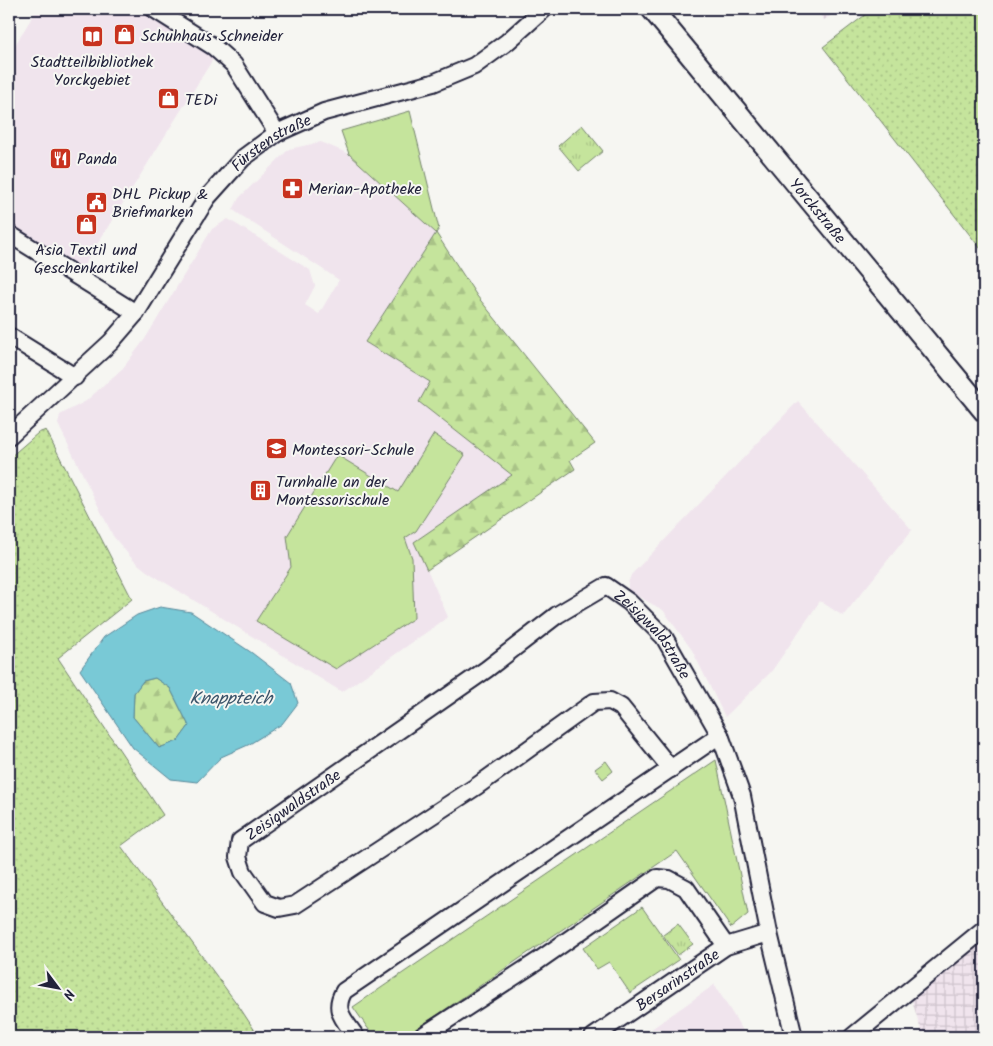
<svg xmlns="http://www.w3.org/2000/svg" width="993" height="1046" viewBox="0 0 993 1046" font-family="Kalam,sans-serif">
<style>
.built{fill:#f0e4ed}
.industrial{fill:url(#industrial-grid)}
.grass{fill:#c5e49c;stroke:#74836c}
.forest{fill:url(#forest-firs);stroke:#74836c}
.park{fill:url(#park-tufts);stroke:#74836c}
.garden{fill:url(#garden-dots);stroke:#74836c}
.water{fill:#79c9d6;stroke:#568698;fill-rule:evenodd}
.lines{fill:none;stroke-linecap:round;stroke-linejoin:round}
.minor-casing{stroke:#22223b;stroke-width:20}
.major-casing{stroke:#22223b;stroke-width:24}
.minor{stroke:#f6f6f2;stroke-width:16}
.major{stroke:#f6f6f2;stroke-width:20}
.labels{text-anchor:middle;stroke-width:4;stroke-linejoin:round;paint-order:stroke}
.poi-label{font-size:16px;fill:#22223b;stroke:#f6f6f2;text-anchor:start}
.street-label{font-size:16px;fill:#22223b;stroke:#f6f6f2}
.water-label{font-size:18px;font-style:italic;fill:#3c546a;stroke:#f6f6f2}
</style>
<defs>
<pattern id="industrial-grid" width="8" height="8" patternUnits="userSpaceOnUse" patternTransform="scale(1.25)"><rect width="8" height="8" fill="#f0e4ed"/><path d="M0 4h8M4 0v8" fill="none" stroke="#cec3cc"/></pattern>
<pattern id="forest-firs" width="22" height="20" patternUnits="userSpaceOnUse" patternTransform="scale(1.25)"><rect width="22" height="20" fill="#c5e49c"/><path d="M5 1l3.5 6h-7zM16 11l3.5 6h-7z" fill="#a9c387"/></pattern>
<pattern id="park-tufts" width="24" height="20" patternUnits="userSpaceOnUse" patternTransform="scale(1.25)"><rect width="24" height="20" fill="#c5e49c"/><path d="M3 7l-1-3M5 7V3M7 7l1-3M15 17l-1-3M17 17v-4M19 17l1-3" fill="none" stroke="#a9c387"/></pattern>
<pattern id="garden-dots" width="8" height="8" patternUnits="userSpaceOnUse" patternTransform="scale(1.25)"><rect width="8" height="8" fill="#c5e49c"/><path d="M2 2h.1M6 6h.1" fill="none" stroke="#a9c387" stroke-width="1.8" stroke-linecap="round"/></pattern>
</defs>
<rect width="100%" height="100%" fill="#f6f6f2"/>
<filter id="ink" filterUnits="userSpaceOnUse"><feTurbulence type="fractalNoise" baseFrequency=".02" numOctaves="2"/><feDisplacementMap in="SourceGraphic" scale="10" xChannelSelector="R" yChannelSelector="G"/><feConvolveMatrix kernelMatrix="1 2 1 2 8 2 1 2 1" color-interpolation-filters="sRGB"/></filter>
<g filter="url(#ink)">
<!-- built -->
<path class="built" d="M37 9H142L215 56 81 270 9 225V55Z
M321 142 349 154 436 233 365 342 431 382 419 402 513 475 415 542 448 617 342 692 148 572 133 560 113 536 58 424 60 415 86 401 123 368 145 339 212 229 228 219 310 270 315 286 305 305 319 314 339 280 233 210 239 198 289 149Z
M798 401 912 530 843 616 820 601 771 672 725 717 692 650 663 610 628 591V583L631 575Z
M714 984 747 1037H640L714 985Z"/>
<!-- industrial -->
<path class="industrial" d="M815 9H840L824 20Z
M984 939V1037H923L911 997Z"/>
<!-- grass -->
<path class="grass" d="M410 111 439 229 436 233 349 154 341 131Z
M434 434 465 455 416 531 405 538 412 558 414 618 336 669 256 621 291 567 287 536 337 455 398 492Z
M716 760 748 914 731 928 677 851 405 1037H374L353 1007Z
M642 907 679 960 630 993 609 962 597 969 583 948Z"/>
<!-- forest -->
<path class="forest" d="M436 233 477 296 595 443 570 460 575 469 427 570 414 542 512 475 419 402 430 382 365 342Z
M155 678 170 688 189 726 178 741 159 748 133 717 134 693 143 681Z"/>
<!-- park -->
<path class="park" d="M582 125 603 151 579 171 558 146Z
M606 761 613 771 603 779 595 769Z
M678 924 693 944 678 955 663 935Z"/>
<!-- garden -->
<path class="garden" d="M873 9H984V253L823 47Z
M46 430 132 599 58 658 163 815 121 846 240 1008 259 1037H9V458L38 433Z"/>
<!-- water -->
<path class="water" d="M160 607 191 612 252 653 291 683 298 703 282 724 248 745 221 757 197 782 171 779 133 748 80 670 104 637 137 615ZM155 678 170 688 189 726 178 741 159 748 133 717 134 693 143 681Z"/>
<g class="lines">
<defs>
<g id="minor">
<path d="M154 9 214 47 234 65 277 133"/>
<path d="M9 234 136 313"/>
<path d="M9 336 75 377"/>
<path id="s1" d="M9 436 111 342 136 313 207 198 243 158 277 133 324 112 433 83 474 66 507 42 544 9"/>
<path id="s2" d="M671 769 621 707 610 701 594 702 477 786 295 905 279 908 265 903 243 872 238 857 240 841 487 669 557 615 606 586 629 602 664 637 720 735 742 796 769 933 794 1037"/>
<path d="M356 1037C345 1020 332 1011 344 991L720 735"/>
<path d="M421 1037 538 961 657 878 669 879 686 888 726 946"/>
<path id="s3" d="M593 1037 726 946 769 933"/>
<path d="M852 1037 984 929"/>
</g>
<g id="major">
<path id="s4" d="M652 9 984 411"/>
</g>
</defs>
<!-- minor casing -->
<use href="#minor" class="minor-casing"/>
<!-- major casing -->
<use href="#major" class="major-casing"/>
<!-- minor -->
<use href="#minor" class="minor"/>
<!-- major -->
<use href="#major" class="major"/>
</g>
</g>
<!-- icons -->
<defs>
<symbol id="shop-square" viewBox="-11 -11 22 22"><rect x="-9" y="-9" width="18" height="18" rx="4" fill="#c8321e" stroke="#f6f6f2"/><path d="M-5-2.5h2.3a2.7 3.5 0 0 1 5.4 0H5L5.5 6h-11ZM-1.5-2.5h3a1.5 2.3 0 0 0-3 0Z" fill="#fff"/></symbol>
<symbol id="library-square" viewBox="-11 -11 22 22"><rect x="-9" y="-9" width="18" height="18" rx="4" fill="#c8321e" stroke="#f6f6f2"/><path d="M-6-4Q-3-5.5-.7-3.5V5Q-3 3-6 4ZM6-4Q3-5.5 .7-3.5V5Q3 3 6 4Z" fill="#fff"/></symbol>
<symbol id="restaurant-square" viewBox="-11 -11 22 22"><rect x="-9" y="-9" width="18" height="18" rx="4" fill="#c8321e" stroke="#f6f6f2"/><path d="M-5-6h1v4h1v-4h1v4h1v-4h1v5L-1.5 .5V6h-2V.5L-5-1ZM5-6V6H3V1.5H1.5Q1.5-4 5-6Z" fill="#fff"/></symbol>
<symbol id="pharmacy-square" viewBox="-11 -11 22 22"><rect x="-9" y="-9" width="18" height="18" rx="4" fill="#c8321e" stroke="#f6f6f2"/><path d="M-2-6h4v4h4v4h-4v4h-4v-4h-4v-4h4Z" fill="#fff"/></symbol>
<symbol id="civic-square" viewBox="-11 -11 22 22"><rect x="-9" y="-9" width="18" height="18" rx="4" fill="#c8321e" stroke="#f6f6f2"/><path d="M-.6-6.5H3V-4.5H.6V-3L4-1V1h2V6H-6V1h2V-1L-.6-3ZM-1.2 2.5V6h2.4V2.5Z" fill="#fff"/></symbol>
<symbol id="school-square" viewBox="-11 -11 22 22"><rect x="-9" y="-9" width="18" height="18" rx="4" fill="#c8321e" stroke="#f6f6f2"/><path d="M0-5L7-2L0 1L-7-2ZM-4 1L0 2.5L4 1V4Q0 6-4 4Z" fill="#fff"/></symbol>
<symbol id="building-square" viewBox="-11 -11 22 22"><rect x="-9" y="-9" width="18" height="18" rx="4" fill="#c8321e" stroke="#f6f6f2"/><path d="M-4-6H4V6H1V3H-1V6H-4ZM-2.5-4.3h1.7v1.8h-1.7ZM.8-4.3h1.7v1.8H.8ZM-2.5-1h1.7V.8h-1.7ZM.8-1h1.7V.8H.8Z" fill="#fff"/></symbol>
</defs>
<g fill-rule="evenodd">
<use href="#shop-square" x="112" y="22" width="25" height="25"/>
<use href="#library-square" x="80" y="24" width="25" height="25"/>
<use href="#shop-square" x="156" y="86" width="25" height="25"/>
<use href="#restaurant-square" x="48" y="146" width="25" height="25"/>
<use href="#pharmacy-square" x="280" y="176" width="25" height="25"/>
<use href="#civic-square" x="84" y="190" width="25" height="25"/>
<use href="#shop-square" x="74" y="212" width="25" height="25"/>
<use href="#school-square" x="264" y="436" width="25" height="25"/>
<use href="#building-square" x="248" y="478" width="25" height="25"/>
</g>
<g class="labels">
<!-- poi labels -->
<g class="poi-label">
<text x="141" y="41">Schuhhaus Schneider</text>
<text x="92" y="67" text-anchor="middle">Stadtteilbibliothek<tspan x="92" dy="18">Yorckgebiet</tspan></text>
<text x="185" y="105">TEDi</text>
<text x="77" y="164">Panda</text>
<text x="308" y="194">Merian-Apotheke</text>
<text x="112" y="199">DHL Pickup &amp;<tspan x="112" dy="18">Briefmarken</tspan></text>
<text x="86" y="255" text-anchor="middle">Asia Textil und<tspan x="86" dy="18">Geschenkartikel</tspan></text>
<text x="292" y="455">Montessori-Schule</text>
<text x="276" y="487">Turnhalle an der<tspan x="276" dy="18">Montessorischule</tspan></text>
</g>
<!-- street labels -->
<g class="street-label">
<text dy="6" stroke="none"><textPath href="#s1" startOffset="398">Fürstenstraße</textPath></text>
<text dy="6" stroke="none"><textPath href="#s4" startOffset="261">Yorckstraße</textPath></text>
<text dy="6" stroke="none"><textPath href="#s2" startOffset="1085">Zeisigwaldstraße</textPath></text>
<text dy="6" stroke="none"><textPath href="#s2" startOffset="635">Zeisigwaldstraße</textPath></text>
<text dy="6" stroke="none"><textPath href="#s3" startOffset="102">Bersarinstraße</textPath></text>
</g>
<!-- water labels -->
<g class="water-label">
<text x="231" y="704">Knappteich</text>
</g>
</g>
<!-- margin -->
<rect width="993" height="1046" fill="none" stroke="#f6f6f2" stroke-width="30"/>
<rect x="15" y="15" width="963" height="1016" fill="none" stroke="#22223b" stroke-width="2" filter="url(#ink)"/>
<!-- north arrow -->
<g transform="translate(58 988) rotate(122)" stroke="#f6f6f2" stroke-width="4" paint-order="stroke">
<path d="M0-4L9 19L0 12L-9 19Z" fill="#22223b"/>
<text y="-8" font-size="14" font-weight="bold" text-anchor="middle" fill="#22223b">N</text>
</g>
</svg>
